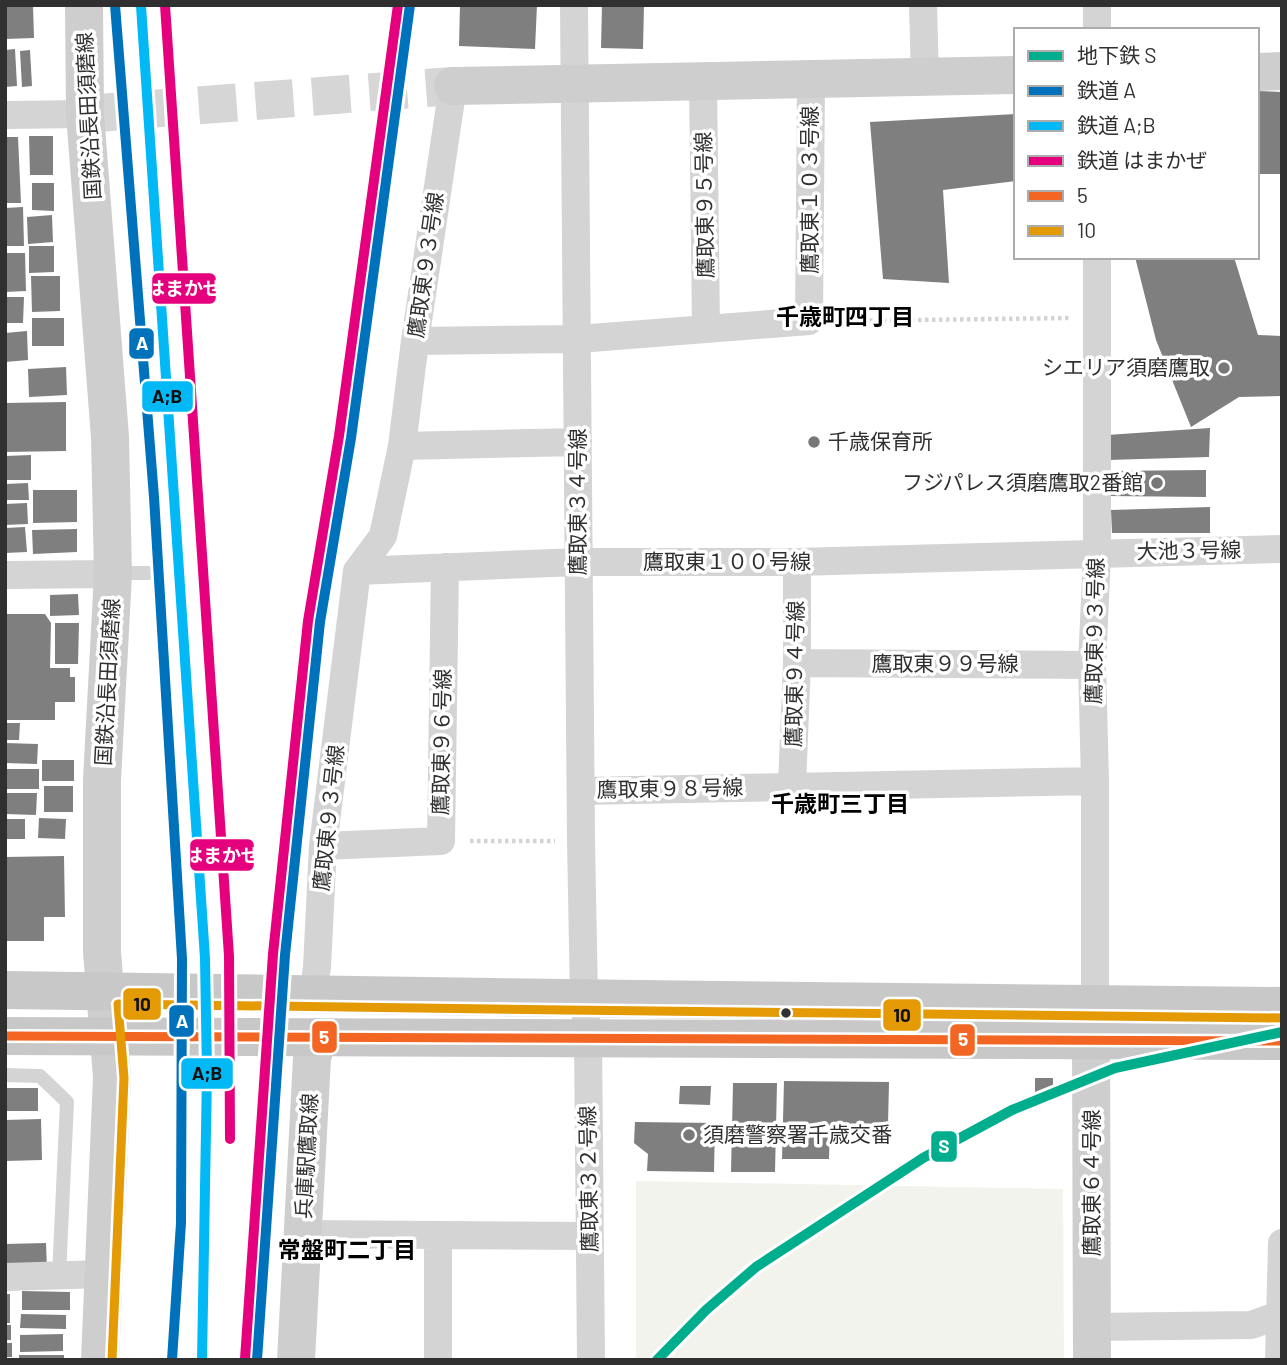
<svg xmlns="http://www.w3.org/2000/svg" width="1287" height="1365" viewBox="0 0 1287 1365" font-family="Barlow,'Noto Sans JP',sans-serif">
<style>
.green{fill:#f1f3ec}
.building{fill:#7f7f7f}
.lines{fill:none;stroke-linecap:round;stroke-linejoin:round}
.secondary-tunnel{stroke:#d6d6d6;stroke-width:38;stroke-dasharray:38 19;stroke-linecap:butt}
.path{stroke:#d4d4d4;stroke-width:4.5;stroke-dasharray:3.5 3.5;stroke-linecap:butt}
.lane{stroke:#d4d4d4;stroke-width:14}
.street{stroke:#d4d4d4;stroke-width:28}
.secondary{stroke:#cecece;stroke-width:38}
.primary{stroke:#c8c8c8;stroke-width:38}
.bus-1-casing{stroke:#fff;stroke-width:14}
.bus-2-casing{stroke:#fff;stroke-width:14}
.bus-1{stroke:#f26522;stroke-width:9}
.bus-2{stroke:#e39a05;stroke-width:9}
.rail-1-casing{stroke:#fff;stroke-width:16}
.rail-2-casing{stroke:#fff;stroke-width:16}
.rail-3-casing{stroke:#fff;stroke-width:16}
.rail-1{stroke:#0072bc;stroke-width:10}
.rail-2{stroke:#02b8f5;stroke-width:10}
.rail-3{stroke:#e5007d;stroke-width:10}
.metro-1-casing{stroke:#fff;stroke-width:16}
.metro-1{stroke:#00ae8e;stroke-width:10}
.poi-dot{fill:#787878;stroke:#fff;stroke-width:2.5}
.bus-dot{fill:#303030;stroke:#fff;stroke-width:2.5}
.labels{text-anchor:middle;stroke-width:7;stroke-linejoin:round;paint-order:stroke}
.street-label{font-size:21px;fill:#303030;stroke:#fff}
.poi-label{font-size:21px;fill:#303030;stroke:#fff;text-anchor:end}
.neighbourhood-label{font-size:23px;font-weight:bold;fill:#000;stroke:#fff}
.line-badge{stroke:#fff;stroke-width:2.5}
.badge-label{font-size:19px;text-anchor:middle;font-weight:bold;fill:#fff}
.pale-badge-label{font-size:19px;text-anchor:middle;font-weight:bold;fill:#111}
</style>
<rect width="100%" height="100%" fill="#fff"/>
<!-- green -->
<path class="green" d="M636 1181 1063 1189 1064 1360H636Z"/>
<!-- building -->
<path class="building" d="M5 5H33L34 38 5 39Z
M460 5H537L535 49 459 46Z
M602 5H644L643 49 601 48Z
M15 49 17 86 5 87V50Z
M30 50 32 86 22 87 20 51Z
M1257 91 1282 92V174H1257Z
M1016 114V181L943 190 949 283 883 279 870 122Z
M29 136H53V175H30Z
M5 137H18L21 203H5Z
M32 183H54V211L32 210Z
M23 207 24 246H5V208Z
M52 215 53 242 28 244 27 217Z
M29 246H54V272L29 273Z
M5 253H25L26 291 5 292Z
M1135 257H1234L1258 335 1282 336V396L1239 397 1191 427 1156 340Z
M31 276H60V311L32 312Z
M5 297H24L23 323H5Z
M32 318H64V346H32Z
M27 331 28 360 5 362V333Z
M66 367 67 395 29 397 28 369Z
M66 402V451L5 452V403Z
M1210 428 1209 457 1108 460 1107 435Z
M31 455V480H5V456Z
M1206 470V497L1107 496V471Z
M28 483 29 500H5V484Z
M33 490H77V522L33 523Z
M27 503 28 524 5 525V504Z
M1210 507V533H1112L1111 510Z
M25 527 27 552 5 553V528Z
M77 529V552L33 554 32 530Z
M78 594 79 615 50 616V595Z
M5 614H45L51 623 50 668H70V677H75V702H55V720H5Z
M55 623H79L78 664H55Z
M5 723H20L19 740H5Z
M5 743 38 744 37 764 5 763Z
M42 760H74V781H42Z
M5 769H39V789H5Z
M44 786H73V812H44Z
M5 793H37L36 815 5 814Z
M39 818 66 819 65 839 38 838Z
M5 819H25V839H5Z
M64 856 65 917H44V941H5V857Z
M1035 1078H1053V1095L1035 1094Z
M784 1081 889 1082 888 1124H861V1141H841L842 1124H830L829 1159H782Z
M733 1083H777L775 1172H731Z
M680 1086H711L710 1105 679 1104Z
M5 1088H38V1111H5Z
M41 1119 42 1160 5 1161V1120Z
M635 1122 715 1123 714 1172 647 1171 648 1154 634 1143Z
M46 1243 47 1269 5 1271V1244Z
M22 1291 70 1292V1310H22Z
M5 1294H10V1323H5Z
M21 1314 66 1315V1329L20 1328Z
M5 1325H11V1340H5Z
M63 1334V1351L20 1352V1335Z
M5 1343H12V1357H5Z
M19 1355H64V1360H19Z"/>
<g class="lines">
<!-- secondary-tunnel -->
<path class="secondary-tunnel" d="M85 114 453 86"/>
<!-- path -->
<path class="path" d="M834 321 1071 318
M470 841H555"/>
<!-- lane -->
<path class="lane" d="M114 573H148
M5 1075 40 1076 67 1102 59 1276"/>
<!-- street -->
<path class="street" d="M574 5 581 840 584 998 588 1038 591 1360
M923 5 925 77
M1097 5V30
M703 81 706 329
M5 115 85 114
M415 341 578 339 809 321 811 79
M402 446 578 442
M357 571 578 562H797L1282 549
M5 575 113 574
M797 663 1092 665
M792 786 797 663V562
M581 791 1095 781
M323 846 441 841 445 567
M313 995 317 967 323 846 357 571 383 536 402 446 415 341 453 86
M1095 1006V781L1092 665 1097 554V257
M302 1234 589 1236
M438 1235V1360
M5 1277 104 1274
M1092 1327 1251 1325 1282 1314
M1279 1360 1282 1243"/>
<!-- secondary -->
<path class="secondary" d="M84 5 85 114 110 437 113 574 102 780V952L112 1077 100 1360
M1257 72 1282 71
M453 86 1016 75
M296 1360 312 1058 318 1037
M1092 1360 1091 1041 1095 1009"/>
<!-- primary -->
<path class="primary" d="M5 990C431 995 856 1004 1282 1006
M5 1036 1282 1041"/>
<defs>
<path id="bus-1" d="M5 1036 1282 1041"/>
<path id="bus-2" d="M112 1360 124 1078 118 1004C506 1008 894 1017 1282 1018"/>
</defs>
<!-- bus-1 casing -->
<use href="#bus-1" class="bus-1-casing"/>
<!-- bus-2 casing -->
<use href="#bus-2" class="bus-2-casing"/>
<!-- bus-1 -->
<use href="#bus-1" class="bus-1"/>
<!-- bus-2 -->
<use href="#bus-2" class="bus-2"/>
<defs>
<path id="rail-1" d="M115 5 154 497 182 959 181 1223 172 1360
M257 1360 285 955 320 622 351 438 410 5"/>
<path id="rail-2" d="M141 6 205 958 207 1073 202 1360"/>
<path id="rail-3" d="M165 5 229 956 230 1139
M245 1359 273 954 308 621 339 436 398 5"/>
</defs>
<!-- rail-1 casing -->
<use href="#rail-1" class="rail-1-casing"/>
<!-- rail-2 casing -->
<use href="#rail-2" class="rail-2-casing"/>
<!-- rail-3 casing -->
<use href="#rail-3" class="rail-3-casing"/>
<!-- rail-1 -->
<use href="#rail-1" class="rail-1"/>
<!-- rail-2 -->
<use href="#rail-2" class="rail-2"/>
<!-- rail-3 -->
<use href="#rail-3" class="rail-3"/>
<defs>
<path id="metro-1" d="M657 1360 706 1310 756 1267 923 1158 1012 1110 1115 1068 1282 1032"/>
</defs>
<!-- metro-1 casing -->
<use href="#metro-1" class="metro-1-casing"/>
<!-- metro-1 -->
<use href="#metro-1" class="metro-1"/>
</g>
<!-- markers -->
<g class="poi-dot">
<circle cx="1224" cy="368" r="7"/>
<circle cx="814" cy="442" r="7"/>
<circle cx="1157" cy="483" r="7"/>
<circle cx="689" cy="1135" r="7"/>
</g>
<circle class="bus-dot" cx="786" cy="1013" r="6"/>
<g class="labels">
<!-- street labels -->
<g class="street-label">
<text transform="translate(89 116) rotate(-93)" y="7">国鉄沿長田須磨線</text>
<text transform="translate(810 190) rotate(-90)" y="7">鷹取東１０３号線</text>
<text transform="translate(705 205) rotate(-91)" y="7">鷹取東９５号線</text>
<text transform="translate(426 265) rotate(-82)" y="7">鷹取東９３号線</text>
<text transform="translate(578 502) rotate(-90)" y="7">鷹取東３４号線</text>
<text transform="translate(1189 551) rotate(-1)" y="7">大池３号線</text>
<text x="727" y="569">鷹取東１００号線</text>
<text transform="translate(1095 631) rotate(-89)" y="7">鷹取東９３号線</text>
<text x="945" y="671">鷹取東９９号線</text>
<text transform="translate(795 674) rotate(-89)" y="7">鷹取東９４号線</text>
<text transform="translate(108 682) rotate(-87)" y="7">国鉄沿長田須磨線</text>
<text transform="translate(442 742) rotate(-89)" y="7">鷹取東９６号線</text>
<text transform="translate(670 789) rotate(-1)" y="7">鷹取東９８号線</text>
<text transform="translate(329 818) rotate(-84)" y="7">鷹取東９３号線</text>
<text transform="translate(307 1156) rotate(-87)" y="7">兵庫駅鷹取線</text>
<text transform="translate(589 1179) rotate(-91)" y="7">鷹取東３２号線</text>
<text transform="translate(1092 1183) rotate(-90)" y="7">鷹取東６４号線</text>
</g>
<!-- poi labels -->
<g class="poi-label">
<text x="1210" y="375">シエリア須磨鷹取</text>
<text x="828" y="449" text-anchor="start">千歳保育所</text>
<text x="1143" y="490">フジパレス須磨鷹取2番館</text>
<text x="703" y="1142" text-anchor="start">須磨警察署千歳交番</text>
</g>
<!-- neighbourhood labels -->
<g class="neighbourhood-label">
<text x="845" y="325">千歳町四丁目</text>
<text x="840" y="812">千歳町三丁目</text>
<text x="347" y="1258">常盤町二丁目</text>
</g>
</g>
<g class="line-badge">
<rect x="151" y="272" width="66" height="33" rx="7" fill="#e5007d"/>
<rect x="128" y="327" width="27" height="33" rx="7" fill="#0072bc"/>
<rect x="141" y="380" width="53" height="33" rx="7" fill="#02b8f5"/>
<rect x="189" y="838" width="66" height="34" rx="7" fill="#e5007d"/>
<rect x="122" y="987" width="40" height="34" rx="7" fill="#e39a05"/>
<rect x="882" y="998" width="40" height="34" rx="7" fill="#e39a05"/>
<rect x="168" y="1004" width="27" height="34" rx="7" fill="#0072bc"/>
<rect x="311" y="1020" width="27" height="34" rx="7" fill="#f26522"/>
<rect x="949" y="1023" width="27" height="34" rx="7" fill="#f26522"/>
<rect x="180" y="1057" width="54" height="33" rx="7" fill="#02b8f5"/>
<rect x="930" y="1130" width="28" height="33" rx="7" fill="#00ae8e"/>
</g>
<g class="badge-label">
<text x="184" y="295">はまかぜ</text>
<text x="142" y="350">A</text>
<text x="222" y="862">はまかぜ</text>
<text x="182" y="1028">A</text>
<text x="324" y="1044">5</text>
<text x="963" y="1046">5</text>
<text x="944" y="1153">S</text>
</g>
<g class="pale-badge-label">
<text x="167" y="403">A;B</text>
<text x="142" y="1011">10</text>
<text x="902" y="1022">10</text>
<text x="207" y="1080">A;B</text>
</g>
<!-- border -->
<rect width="1287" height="1365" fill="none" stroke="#303030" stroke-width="14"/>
<!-- legend -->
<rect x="1014" y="28" width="245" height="231" fill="#ffffff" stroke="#acacac" stroke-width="2"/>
<rect x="1028" y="51" width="35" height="10" fill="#00ae8e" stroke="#acacac" stroke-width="2"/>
<text x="1077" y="63" font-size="21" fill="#303030">地下鉄 S</text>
<rect x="1028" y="86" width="35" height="10" fill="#0072bc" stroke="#acacac" stroke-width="2"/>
<text x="1077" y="98" font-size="21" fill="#303030">鉄道 A</text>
<rect x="1028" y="121" width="35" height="10" fill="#02b8f5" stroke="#acacac" stroke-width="2"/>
<text x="1077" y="133" font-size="21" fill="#303030">鉄道 A;B</text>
<rect x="1028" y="156" width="35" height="10" fill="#e5007d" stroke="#acacac" stroke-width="2"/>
<text x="1077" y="168" font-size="21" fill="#303030">鉄道 はまかぜ</text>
<rect x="1028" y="191" width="35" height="10" fill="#f26522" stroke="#acacac" stroke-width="2"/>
<text x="1077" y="203" font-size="21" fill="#303030">5</text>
<rect x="1028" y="226" width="35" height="10" fill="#e39a05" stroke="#acacac" stroke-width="2"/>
<text x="1077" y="238" font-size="21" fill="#303030">10</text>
</svg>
